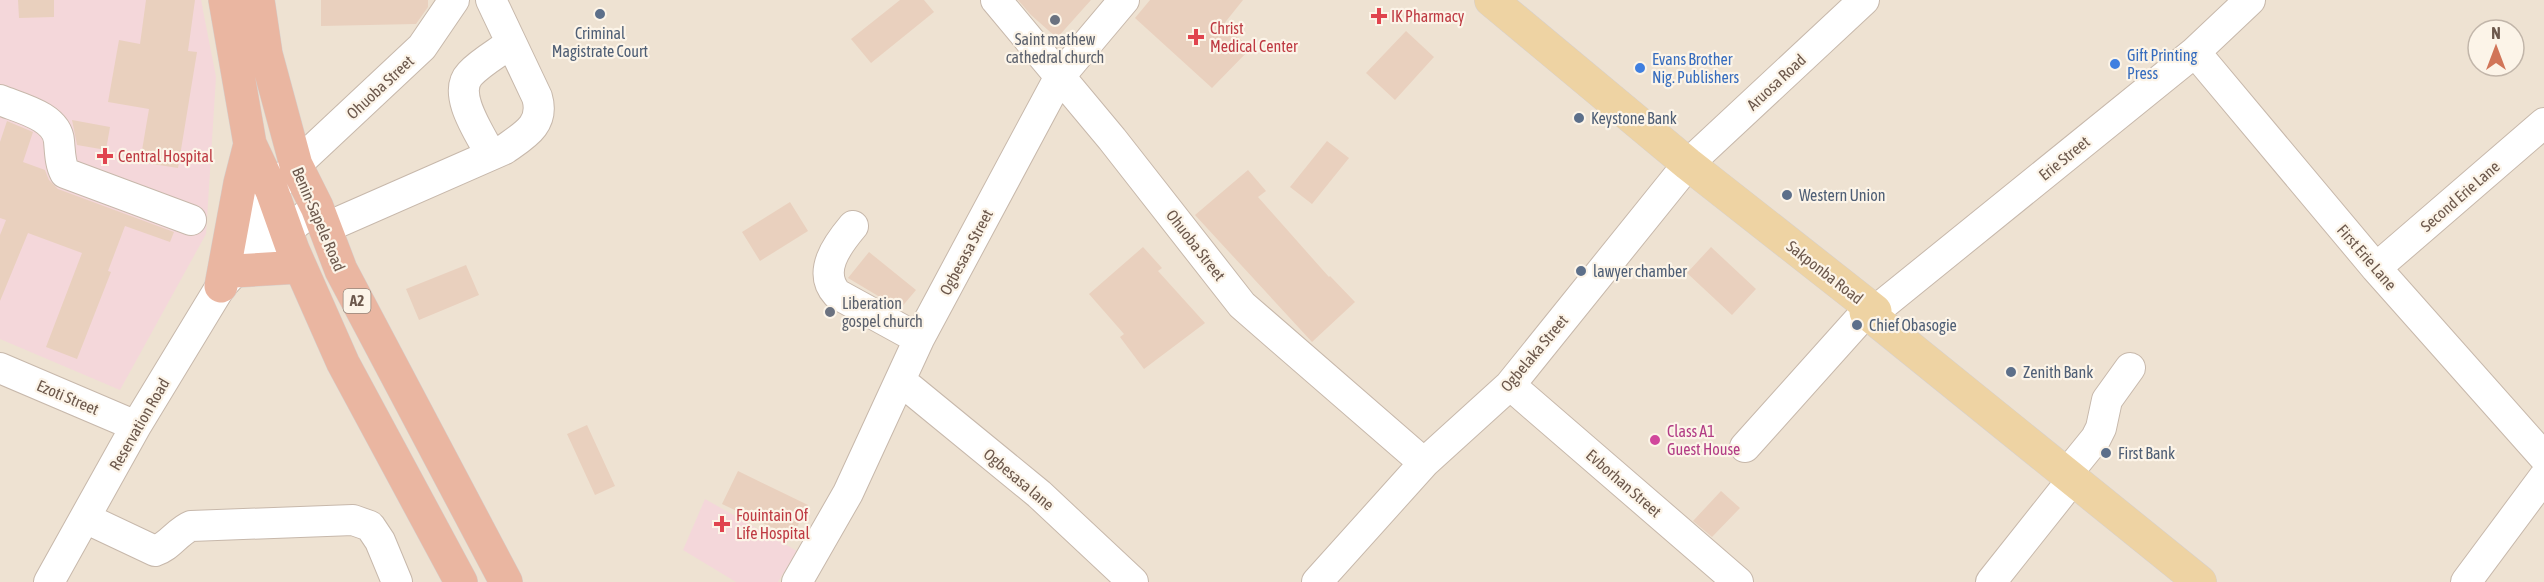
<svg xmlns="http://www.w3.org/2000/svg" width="2544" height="582" viewBox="0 0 2544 582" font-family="'Asap Condensed',sans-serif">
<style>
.residential{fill:#eee2d2;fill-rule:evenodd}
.medical{fill:#f4d7da}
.building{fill:#e9d0be}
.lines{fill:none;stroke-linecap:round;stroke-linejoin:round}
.minor-casing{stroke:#c7b8ab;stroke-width:32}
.major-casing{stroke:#d6d0cd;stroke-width:34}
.highway-casing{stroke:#d6d0cd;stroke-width:34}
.minor{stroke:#fff;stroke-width:30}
.major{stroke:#eed3a3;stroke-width:33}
.highway{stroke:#eab6a1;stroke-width:33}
.service-dot{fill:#5c6f8a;stroke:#fcf4e8;stroke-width:2}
.health-dot{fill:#e0444e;stroke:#fcf4e8;stroke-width:2}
.worship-dot{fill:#6b7280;stroke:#fcf4e8;stroke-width:2}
.shop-dot{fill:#3f7fe0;stroke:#fcf4e8;stroke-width:2}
.hotel-dot{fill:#d1479c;stroke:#fcf4e8;stroke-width:2}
.labels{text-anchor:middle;stroke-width:4.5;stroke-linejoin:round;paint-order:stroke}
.shield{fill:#fcf4e8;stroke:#97877b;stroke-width:1.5}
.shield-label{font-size:15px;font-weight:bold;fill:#6c584c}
.health-label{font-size:16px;fill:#be3a42;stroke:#fcf4e8;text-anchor:start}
.service-label{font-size:16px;fill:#4e5e75;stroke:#fcf4e8;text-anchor:start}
.worship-label{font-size:16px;fill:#5b616d;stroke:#fcf4e8}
.shop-label{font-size:16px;fill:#366cbe;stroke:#fcf4e8;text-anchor:start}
.street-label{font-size:16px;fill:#6c584c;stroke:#fcf4e8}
.hotel-label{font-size:16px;fill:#b23c85;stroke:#fcf4e8;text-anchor:start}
</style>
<rect width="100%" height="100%" fill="#f8f0e2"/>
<!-- residential -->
<path class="residential" d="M0 0H2544V582H0ZM2478 30H2514V66H2478Z"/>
<!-- medical -->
<path class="medical" d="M0 0H201L216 77 206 234 120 390 0 339Z
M705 499 797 551 778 582H736L683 550Z"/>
<!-- building -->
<path class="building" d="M18 0H54V17L19 18Z
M146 0H195L188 51 197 52 178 168 140 162 149 109 108 102 119 40 140 44Z
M321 0H428V7L416 24 321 26Z
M900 0H924L934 12 871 63 851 39Z
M1018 0H1091L1057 38 1031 15Z
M1150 0H1243L1223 25 1251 48 1212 88 1135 18Z
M1406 31 1434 57 1395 100 1366 73Z
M72 120 110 127 106 150 77 145Z
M7 121 33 132 23 162 45 170 49 180 58 189 174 232 170 242 125 226 108 271 111 272 77 359 46 347 82 253 28 233 0 301V235L6 220 0 218V142Z
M1327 141 1349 158 1312 204 1290 187Z
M1248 170 1266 191 1258 197 1329 277 1330 276 1355 302 1312 342 1195 215Z
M790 202 808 231 760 261 742 232Z
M1143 247 1162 268 1158 271 1205 323 1144 369 1120 337 1124 334 1089 294Z
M1711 247 1756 289 1732 315 1687 273Z
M869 252 916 290 900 309 848 278Z
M466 265 479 295 419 320 406 289Z
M587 425 615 486 595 495 567 434Z
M738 471 808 505 792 537 722 504Z
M1721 491 1740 508 1712 537 1693 521Z"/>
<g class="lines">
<defs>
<path id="minor" d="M996 0 1112 139 1242 305 1424 463
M2195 52 2376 268 2544 457
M0 100C19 108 57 116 59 141 60 151 60 164 65 173L191 220
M491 155C481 135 451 94 470 74 481 62 498 53 511 43
M853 226C837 245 817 272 837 294L919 339
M325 228 505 149C525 135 545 124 537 97L491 0
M238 266 272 191 296 165 422 47 454 0
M2376 268 2544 123
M1875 311 2195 52 2250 0
M0 368 136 426
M901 381 1039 494 1133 582
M1510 385 1738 582
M1745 447 1866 312
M2066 475 2096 438 2101 428 2107 400 2130 368
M85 518 155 551C169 547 178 531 191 526L353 520 370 526 380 541 397 582
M49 582 136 426 221 286 235 271 317 207
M797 582 848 493 919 339 1060 76 1124 0
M1317 582 1424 463 1510 385 1688 164 1864 0
M1991 582 2072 480
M2466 582 2544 477"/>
<path id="major" d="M1491 0 1688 164 1875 311 1866 312 2200 582"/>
<path id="highway" d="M225 0 250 144 272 191 293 250 343 363 461 582
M258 0 266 54 296 165 317 207 341 270 506 582
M235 271 300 267
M221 286 240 183 250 144"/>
</defs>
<!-- minor casing -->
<use href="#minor" class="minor-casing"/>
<!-- major casing -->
<use href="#major" class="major-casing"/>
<!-- highway casing -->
<use href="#highway" class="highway-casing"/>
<!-- minor -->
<use href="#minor" class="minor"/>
<!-- major -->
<use href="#major" class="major"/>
<!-- highway -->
<use href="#highway" class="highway"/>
</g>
<!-- markers -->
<g class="service-dot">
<circle cx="600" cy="14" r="6"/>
<circle cx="1579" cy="118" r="6"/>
<circle cx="1787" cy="195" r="6"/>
<circle cx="1581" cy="271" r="6"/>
<circle cx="1857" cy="325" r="6"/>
<circle cx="2011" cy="372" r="6"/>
<circle cx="2106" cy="453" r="6"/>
</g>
<g class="health-dot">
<path d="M1376 7h6v6h6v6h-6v6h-6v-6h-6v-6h6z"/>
<path d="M1193 28h6v6h6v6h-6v6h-6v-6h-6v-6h6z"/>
<path d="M102 147h6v6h6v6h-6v6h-6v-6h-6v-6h6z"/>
<path d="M719 515h6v6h6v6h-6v6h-6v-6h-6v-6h6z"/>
</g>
<g class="worship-dot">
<circle cx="1055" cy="20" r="6"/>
<circle cx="830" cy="312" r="6"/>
</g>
<g class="shop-dot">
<circle cx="2115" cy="64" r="6"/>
<circle cx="1640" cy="68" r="6"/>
</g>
<circle class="hotel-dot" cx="1655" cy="440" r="6"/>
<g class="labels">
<!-- shield labels -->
<rect class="shield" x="343.5" y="289" width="27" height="24" rx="4.5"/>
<g class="shield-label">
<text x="357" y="306">A2</text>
</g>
<!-- health labels -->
<g class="health-label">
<text x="1391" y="22">IK Pharmacy</text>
<text x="1210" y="34">Christ<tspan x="1210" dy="18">Medical Center</tspan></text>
<text x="118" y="162">Central Hospital</text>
<text x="736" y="521">Fouintain Of<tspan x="736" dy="18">Life Hospital</tspan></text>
</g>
<!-- service labels -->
<g class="service-label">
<text x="600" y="39" text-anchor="middle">Criminal<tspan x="600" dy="18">Magistrate Court</tspan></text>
<text x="1591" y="124">Keystone Bank</text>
<text x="1799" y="201">Western Union</text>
<text x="1593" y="277">lawyer chamber</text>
<text x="1869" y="331">Chief Obasogie</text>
<text x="2023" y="378">Zenith Bank</text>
<text x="2118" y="459">First Bank</text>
</g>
<!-- worship labels -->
<g class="worship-label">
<text x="1055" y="45">Saint mathew<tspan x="1055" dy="18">cathedral church</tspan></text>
<text x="842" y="309" text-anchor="start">Liberation<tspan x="842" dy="18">gospel church</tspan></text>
</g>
<!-- shop labels -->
<g class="shop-label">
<text x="2127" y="61">Gift Printing<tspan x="2127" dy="18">Press</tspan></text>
<text x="1652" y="65">Evans Brother<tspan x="1652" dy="18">Nig. Publishers</tspan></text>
</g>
<!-- street labels -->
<g class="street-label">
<text transform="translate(1776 82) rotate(-43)" y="6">Aruosa Road</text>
<text transform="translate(380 87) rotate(-43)" y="6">Ohuoba Street</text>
<text transform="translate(2064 158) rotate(-39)" y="6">Erie Street</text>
<text transform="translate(2460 196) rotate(-41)" y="6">Second Erie Lane</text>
<text transform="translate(319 219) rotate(67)" y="6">Benin-Sapele Road</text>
<text transform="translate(1196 245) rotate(52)" y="6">Ohuoba Street</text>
<text transform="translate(966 252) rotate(-62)" y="6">Ogbesasa Street</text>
<text transform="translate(2367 257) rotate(49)" y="6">First Erie Lane</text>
<text transform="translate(1825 272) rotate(38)" y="6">Sakponba Road</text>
<text transform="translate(1534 353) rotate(-50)" y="6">Ogbelaka Street</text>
<text transform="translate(68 397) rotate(23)" y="6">Ezoti Street</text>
<text transform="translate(139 424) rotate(-60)" y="6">Reservation Road</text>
<text transform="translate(1019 479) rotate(40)" y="6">Ogbesasa lane</text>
<text transform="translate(1624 483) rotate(41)" y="6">Evborhan Street</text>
</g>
<!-- hotel labels -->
<g class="hotel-label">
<text x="1667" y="437">Class A1<tspan x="1667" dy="18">Guest House</tspan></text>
</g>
</g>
<!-- north arrow -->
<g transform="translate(2496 48)"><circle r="28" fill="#fcf4e8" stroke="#c2b6aa" stroke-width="1.5"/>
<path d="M0-4.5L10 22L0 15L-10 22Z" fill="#d17558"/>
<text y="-9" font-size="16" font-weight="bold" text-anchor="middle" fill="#6c584c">N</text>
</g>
</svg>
